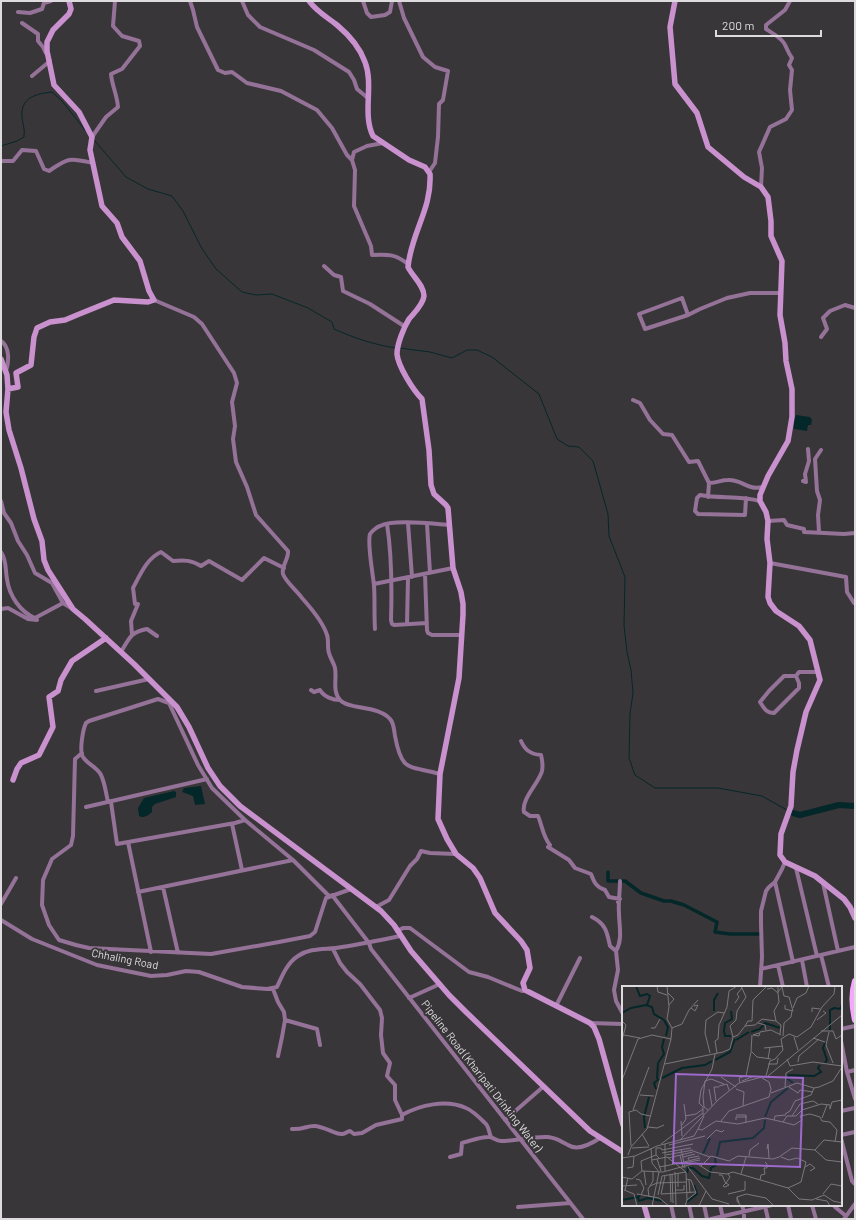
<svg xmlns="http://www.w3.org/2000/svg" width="856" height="1220" viewBox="0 0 856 1220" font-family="Barlow,sans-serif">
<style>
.water{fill:#042729}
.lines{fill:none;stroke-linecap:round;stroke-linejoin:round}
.stream{stroke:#042729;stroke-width:1}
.canal{stroke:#042729;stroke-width:3.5}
.river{stroke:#042729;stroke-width:6}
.street{stroke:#957298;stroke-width:4}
.secondary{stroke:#ca91cf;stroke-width:5.5}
.primary{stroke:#f2a9f9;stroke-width:6}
.labels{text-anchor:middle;stroke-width:4;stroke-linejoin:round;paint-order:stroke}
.street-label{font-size:11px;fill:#dddbdd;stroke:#393639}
.inset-river{fill:none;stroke:#042729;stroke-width:2}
.inset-road{fill:none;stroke:#7b787b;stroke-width:1}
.view{fill:#9d69ca;fill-opacity:0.15;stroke:#9d69ca;stroke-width:2}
.inset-edge{fill:none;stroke:#dddbdd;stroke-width:2}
</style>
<rect width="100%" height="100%" fill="#393639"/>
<!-- water -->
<path class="water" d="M796 415 810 417 812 420 811 425H808L807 431 794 429 793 421Z
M201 786 205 804 195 805 193 796 182 792 184 788Z
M174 791 176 792V797L155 804 152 807V812C149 815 143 819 139 816L138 808 144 798Z"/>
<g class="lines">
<!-- stream -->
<path class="stream" d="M94 140 126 177 148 189 172 196 183 211 201 247 216 269 242 292 256 295 272 294 308 308 332 322 334 329C354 338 375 345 396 348
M1 146 17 141 24 137C25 129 23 125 22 118 20 97 36 94 52 92L62 101 85 130
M399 348 430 352 452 358 467 350H477L492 357 539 394 557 439 568 446 579 447 593 461 608 514 609 536 625 577 624 625 627 652 631 670 633 693 630 714 629 758 635 775 655 788H718L762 796 787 810"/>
<!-- canal -->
<path class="canal" d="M608 872V881H625L641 893 664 901H671L684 905 717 922 715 932 730 934H761"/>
<!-- river -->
<path class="river" d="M793 813 800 815 839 805 855 806"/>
<!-- street -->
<path class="street" d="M190 1 193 10 197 27 218 70 225 73 232 72 247 83 281 91 317 110 332 128 347 155 352 160
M242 1 248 15 260 27 314 50 349 72 354 80 357 89 369 99
M363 1 367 13 371 17 385 15 390 12 392 1
M399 1 404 18 423 57 435 67 448 71 443 100 439 104 438 137 435 163 429 172
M18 12 30 13 42 9 44 3 51 1
M22 23 38 34V41L43 47 46 53
M32 76 50 61
M92 137 106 117 118 107C117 94 112 86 111 74L122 69 140 46 139 41 122 36 113 26 115 1
M383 143 367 146 354 152 352 160 355 170 354 206 371 246 372 255C388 254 395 254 408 264
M1 161H13L22 150 36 151 44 169 49 171C69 157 70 158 93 163
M761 187 762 168 759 152 770 127 786 119 792 110 790 90 792 70 789 65 792 58C788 53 787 48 784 43 780 37 772 33 766 29V25L785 10 790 1
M324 266 334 275 341 277 343 291 370 304 404 326
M154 300 194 317 202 324 234 373 237 383 232 402 235 426 233 439 236 462 247 487 256 515 288 551C289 559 281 566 283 574 285 581 298 592 302 598 311 608 323 622 327 635 329 641 327 648 329 653 330 658 334 663 335 668 337 678 332 691 340 700 349 710 378 705 390 719 394 723 394 730 395 736 402 774 410 765 440 774
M688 315 682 298 639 314 645 329 688 315 700 309 727 298 750 293H781
M821 337 827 329 823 318 830 311 845 305 855 308
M1 341C10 347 9 362 6 371
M633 400 640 403 650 420 663 434 672 435 689 462 698 461 709 483C717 483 721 480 728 480 742 479 747 491 763 487
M803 481 806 482 805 474 809 461 808 449
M708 497 709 483
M746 498 745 515 698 514 695 511 697 498 700 495C720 499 740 495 760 501
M1 501 4 513 11 523 18 541 27 555 35 573 52 583 63 603
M768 521 784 520 787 525 804 529V532L844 534 855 533
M408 523 412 577
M387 524C392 556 392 588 391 620L392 624 394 625 427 623
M427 524 430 573
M819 532 818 515 820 500 817 491 815 459 821 450
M1 552C7 561 5 569 7 579 9 595 20 612 35 618L63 603 71 608
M770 563 846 577 847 592 854 603
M425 574 427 630 428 633 432 635H462
M374 584 453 568
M1 609 8 608 28 619 37 620
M407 624 408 578
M375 629C374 614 375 600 374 586 373 574 367 543 370 534 372 531 377 527 380 526 393 519 434 524 450 525
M132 635 131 621 138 604H135L133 588C140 575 147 558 161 552L173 561C184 560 192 560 201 566L209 561 242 580 264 558 284 568
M121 652C129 639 130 632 147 629L157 636
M796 676 799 683V688L774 713C766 713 764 708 760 702L769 691 784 676H796L799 672H818
M311 690 314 692 320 690C324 697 333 700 340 700
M96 691 149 679
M521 741C525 750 530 754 541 755 542 759 543 766 542 771 539 783 521 799 524 812L530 816H538C542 825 543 837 550 845L548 847 569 860 575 868 591 874C594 882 596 887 605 890L609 897 620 899 618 902
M82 753 75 759 73 836 71 845 52 859 43 880 42 905 49 925 59 940 76 945 89 948 211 954 279 942 310 936 315 932 326 898 351 889
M108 802C106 794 105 783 101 775 97 767 87 764 83 757 79 751 83 729 86 723L89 721 158 699 169 703 198 765 212 788 245 820 293 860 329 896
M111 802 117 844 235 823 245 820
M86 807 207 779
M232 824 242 870
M128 842 151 952
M796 868 817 956
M775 882 793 962
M823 883 838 951
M163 887 178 953
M138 892 293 860
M332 895 369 943 371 949 583 1219
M1 904 16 878
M376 907 389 900 410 866 417 859 421 851 430 853 456 854
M592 917C606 924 607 932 610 946L616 951 618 970 614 990 616 1001 623 1014
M1 920 32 939 97 965 151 976 167 975 186 971 199 972 242 987 267 989 277 987C282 976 287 963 298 956 311 947 327 950 342 947 362 944 381 940 400 936
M397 931 403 928H410L469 972 488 977 522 991 525 990
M333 949 340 963 347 972 360 984 380 1010 382 1018 381 1035 383 1053 390 1063 387 1076 395 1085V1100L402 1115
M616 951C623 939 619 926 619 913 618 903 620 892 620 881
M821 955 829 987
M802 960 807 987
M778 965 783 987
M761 969 855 947
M760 987 762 957 761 924V911L766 891 769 887 775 882 782 869 785 862
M273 989 278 1002 284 1012 285 1020 282 1037 278 1056
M409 998 440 984
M556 1006 580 958
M285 1020 317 1029 320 1045
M590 1023 623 1024
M841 1029 855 1026
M841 1041 847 1072 855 1099
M847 1072 855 1070
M841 1111 855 1108
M505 1120 544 1086
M292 1129C302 1130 306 1126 314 1126 324 1126 336 1135 342 1134 345 1134 346 1132 350 1131L354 1134 362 1133 376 1125 402 1119V1115C420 1105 446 1099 466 1108 471 1110 481 1119 485 1123 489 1126 489 1133 491 1137
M841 1135 855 1132
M841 1138 852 1181 855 1184
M450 1157 461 1154 462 1143C471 1141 481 1136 490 1137 494 1138 496 1141 501 1141 517 1141 532 1136 548 1137 557 1138 560 1141 568 1145 577 1151 591 1144 600 1138
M671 1205 674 1219
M689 1205 692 1219
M704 1205 707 1219
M720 1205 723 1218
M742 1205 744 1212V1219
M788 1205 791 1219
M812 1205 816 1219
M834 1205 835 1207 846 1216
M765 1206 768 1219
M518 1207 570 1203
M711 1219 772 1205
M844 1219 855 1204"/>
<!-- secondary -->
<path class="secondary" d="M309 1C317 12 327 17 337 25 349 35 360 48 365 62 374 85 362 114 373 136L409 160 425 167 430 174C432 209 411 233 408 267 412 276 424 285 424 296 423 305 414 313 409 319 404 327 397 344 397 354 398 366 413 390 422 399L429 450 431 485 434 494 446 505 448 508 453 568 461 592 463 604V615L459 678 440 774 438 819 447 839 456 854 473 868 480 878 495 913 521 941 527 950 530 968 523 983 525 990 590 1023 594 1027 599 1039 623 1125
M675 1 670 27 675 84 697 113 708 147 744 177 761 187 768 197 771 221V236L782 261 780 315 785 343 786 361 792 389V417L788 441 768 476 760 495V501L766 512 768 521 767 539 770 563 768 597 770 603 776 611 799 626 810 640 820 680 806 712 797 750 793 772 791 806 781 834 780 855 785 862 815 876 844 899 850 907 855 918
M1 359 7 375 8 389 6 412 9 430 21 468 34 519 42 541 44 560 48 570 73 609 85 619 134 664 177 707 189 727 208 768 220 786 240 806 381 911 394 925 411 951 449 995 466 1012 590 1131 623 1152
M8 389 18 387 16 373 31 365 34 337 37 328 50 322 65 320 77 315 114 300 148 302 154 300 149 291 140 261 122 237 117 223 102 206 90 150 92 137 79 112 54 85 47 51V42L53 30 69 14 71 9 69 1
M13 780 17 769 21 763 39 755 53 727 49 697 58 691 61 680 72 661 106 638
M644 1205 648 1219"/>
<!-- primary -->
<path class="primary" d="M855 981C851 994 852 1007 855 1020"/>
</g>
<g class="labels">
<!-- street labels -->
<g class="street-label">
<text transform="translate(125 959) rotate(11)" y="4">Chhaling Road</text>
<text transform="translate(482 1076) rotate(52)" y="4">Pipeline Road (Kharipati Drinking Water)</text>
</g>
</g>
<!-- overview -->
<g transform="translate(622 986)">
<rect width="220" height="220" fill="#393639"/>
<path class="inset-river" d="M14 0 18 10 25 8 28 10 25 19M92 25V14L96 7M0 27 9 22 24 19 30 21 32 28 42 34M42 34 46 41 44 50M208 44V24L212 22 218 23 220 18M129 46 138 43 143 37 158 42M109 50H103L102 45 103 37 110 33 109 25M114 54 127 46M93 74 108 66 113 53M203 77 205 74 201 62 203 57M40 92 60 82 83 79 90 75M35 93 36 77 42 68 40 61 42 53M171 97 166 93 167 89 192 90 199 86 196 82 198 79M34 103 32 97 37 93M143 131 149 116 166 102M23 142 22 131 27 111M81 168 88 152M95 170 98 156 131 152 142 142 143 134M65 187 66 182H71L80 190 87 192 89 182 94 179 93 172M16 211 17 215 26 212 40 215M0 214 16 211 19 208M65 216 75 208 72 199"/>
<path class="inset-road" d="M35 0 36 6 45 9M145 3 150 2 156 7V0M156 6 160 1 162 10 167 11 171 25 163 23V19M46 7 52 13 47 19M156 7 157 16 152 25 154 35 159 39 158 48M113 17 117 11 115 8 120 2M69 22 73 25 76 19 72 20M171 22 175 12 184 7 187 0M190 26V22L198 23M195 34 204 27 201 25M0 35 4 39 0 54M136 37 143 39 144 44M123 40 126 35H130L131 14 145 0M29 42H33L38 33M50 42 60 38 67 24 76 14M199 45H211L214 53 220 49M207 46 204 59 211 77M137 47 131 49 137 50 138 46 149 44 159 49M2 49 18 52M130 49 129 65 135 71 149 73M161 50 162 37 169 31 170 25M111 51 108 40 114 34 115 25 124 11 119 0M172 51 176 64M191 52 203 56M142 62 161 60M88 67 83 47 84 34 96 26 102 27M95 67 93 55 96 53 97 39 105 21 107 5 115 0M146 73 148 61M165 73 168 80 191 76 220 80M176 76 177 70 197 53M43 78 101 66 108 63 111 51 116 49 123 40 133 39 140 33 154 35M146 78H155L156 72M146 90 220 29M99 91 114 101M0 94 16 53 30 49 49 53M120 95 132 90M118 97 117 92 124 90 129 66M97 100 105 98 107 104M163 101 164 87 171 83M167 101 176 107 178 104 191 106M87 103 90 120M114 103 122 106 121 120M149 107 175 97 192 102 197 101 211 95 220 81M18 109 32 110M94 115 92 101H97M11 124 27 81M86 124 82 121 81 111 83 95 89 93 102 98M163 128 168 125 173 115 189 109 192 102M81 129V121L77 117 79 104 90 83 93 68M114 129H124V137M63 130 74 128 81 123M170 130 178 118 191 115 196 118M200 132 205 119M114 134V131H125M152 134 153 130 164 129M59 135 60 150M99 135 107 125 147 111 149 103 147 96 140 92M161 136 172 139 180 134 178 130 188 128 198 131 200 135 208 136 215 144 213 156M60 139 64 133 62 118M26 141 35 142 42 139M76 143 82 130M20 148 27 160M85 153 94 144 100 146 102 144M58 154 72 150 76 143 80 144 94 135 116 138 143 132 161 136 165 130H174L180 124 199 118 208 119V123L210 116 220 114M39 158 81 127M43 158V185M47 159 83 150M9 160 7 126 14 124 19 128 28 130M10 162 27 161M29 162 30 177 37 186 30 220M59 163 63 182M145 163 146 158 147 172M40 164 71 158M193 164 204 174 220 176M71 165 88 171M40 167 69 162M6 169 9 161 25 143 49 53 50 42 45 33 47 21 45 0M34 169V162H39L40 164M44 169 71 164M58 169 61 182M0 170V191M127 170 128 164 137 157M61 171 73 168M159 171 167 174 175 172 184 176 179 196 166 202M0 172 13 170 35 160 58 154 97 113 117 97 144 90 148 75 153 73 161 64 159 53 167 48 175 51 189 41 200 21 212 8 213 0M46 172 71 166M35 173 39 185M30 174 45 171 64 186M67 174 66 172 77 170M62 177 78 174M54 178 78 172M79 180 89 170 107 175 116 170 151 173 157 171 170 162 193 164 202 154 220 156M37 181 53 178M66 181 90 213 107 218M183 181 188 178 193 182 188 185M5 182 11 181 12 170M20 185 19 175 34 169 37 172M22 185 24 199M53 186 54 220M64 186 65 214M56 187V201M48 188 49 216M50 188 51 217M119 188 124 171M97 189H100L104 198M0 191 10 193 20 185 41 186 74 177 88 186 105 188 111 186 166 202 177 213 190 214 202 209 211 215 220 217M14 193 18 194 22 202 19 209M67 194 68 207M138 194 139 189 143 188 142 182H145V178L143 176M104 197 101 200 103 201 107 199 104 197 108 191 106 188M0 200 15 199M28 200 35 197 64 196M2 204 12 208 15 220M3 204 6 192M54 204H62V199M15 208 37 212 47 220M39 208 74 206M39 208 43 190M106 208 123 204V195M201 208 209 198 220 200M36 209 40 190 64 186M27 211 26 203 31 195V186M115 211 124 208 144 212 152 220M194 213 205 215 208 220M117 217 115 211V215L119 220M63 220 65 214 74 207 69 194 64 193M77 220 84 205"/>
<path class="view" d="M54 88 181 92 178 181 51 177Z"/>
<rect width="220" height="220" class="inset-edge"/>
</g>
<!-- border -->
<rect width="856" height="1220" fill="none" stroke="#dddbdd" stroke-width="4"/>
<!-- scale -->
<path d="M716 30v6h105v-6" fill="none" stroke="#dddbdd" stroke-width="2"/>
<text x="722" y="30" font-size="12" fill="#dddbdd" stroke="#393639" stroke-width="3" paint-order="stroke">200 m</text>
</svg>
